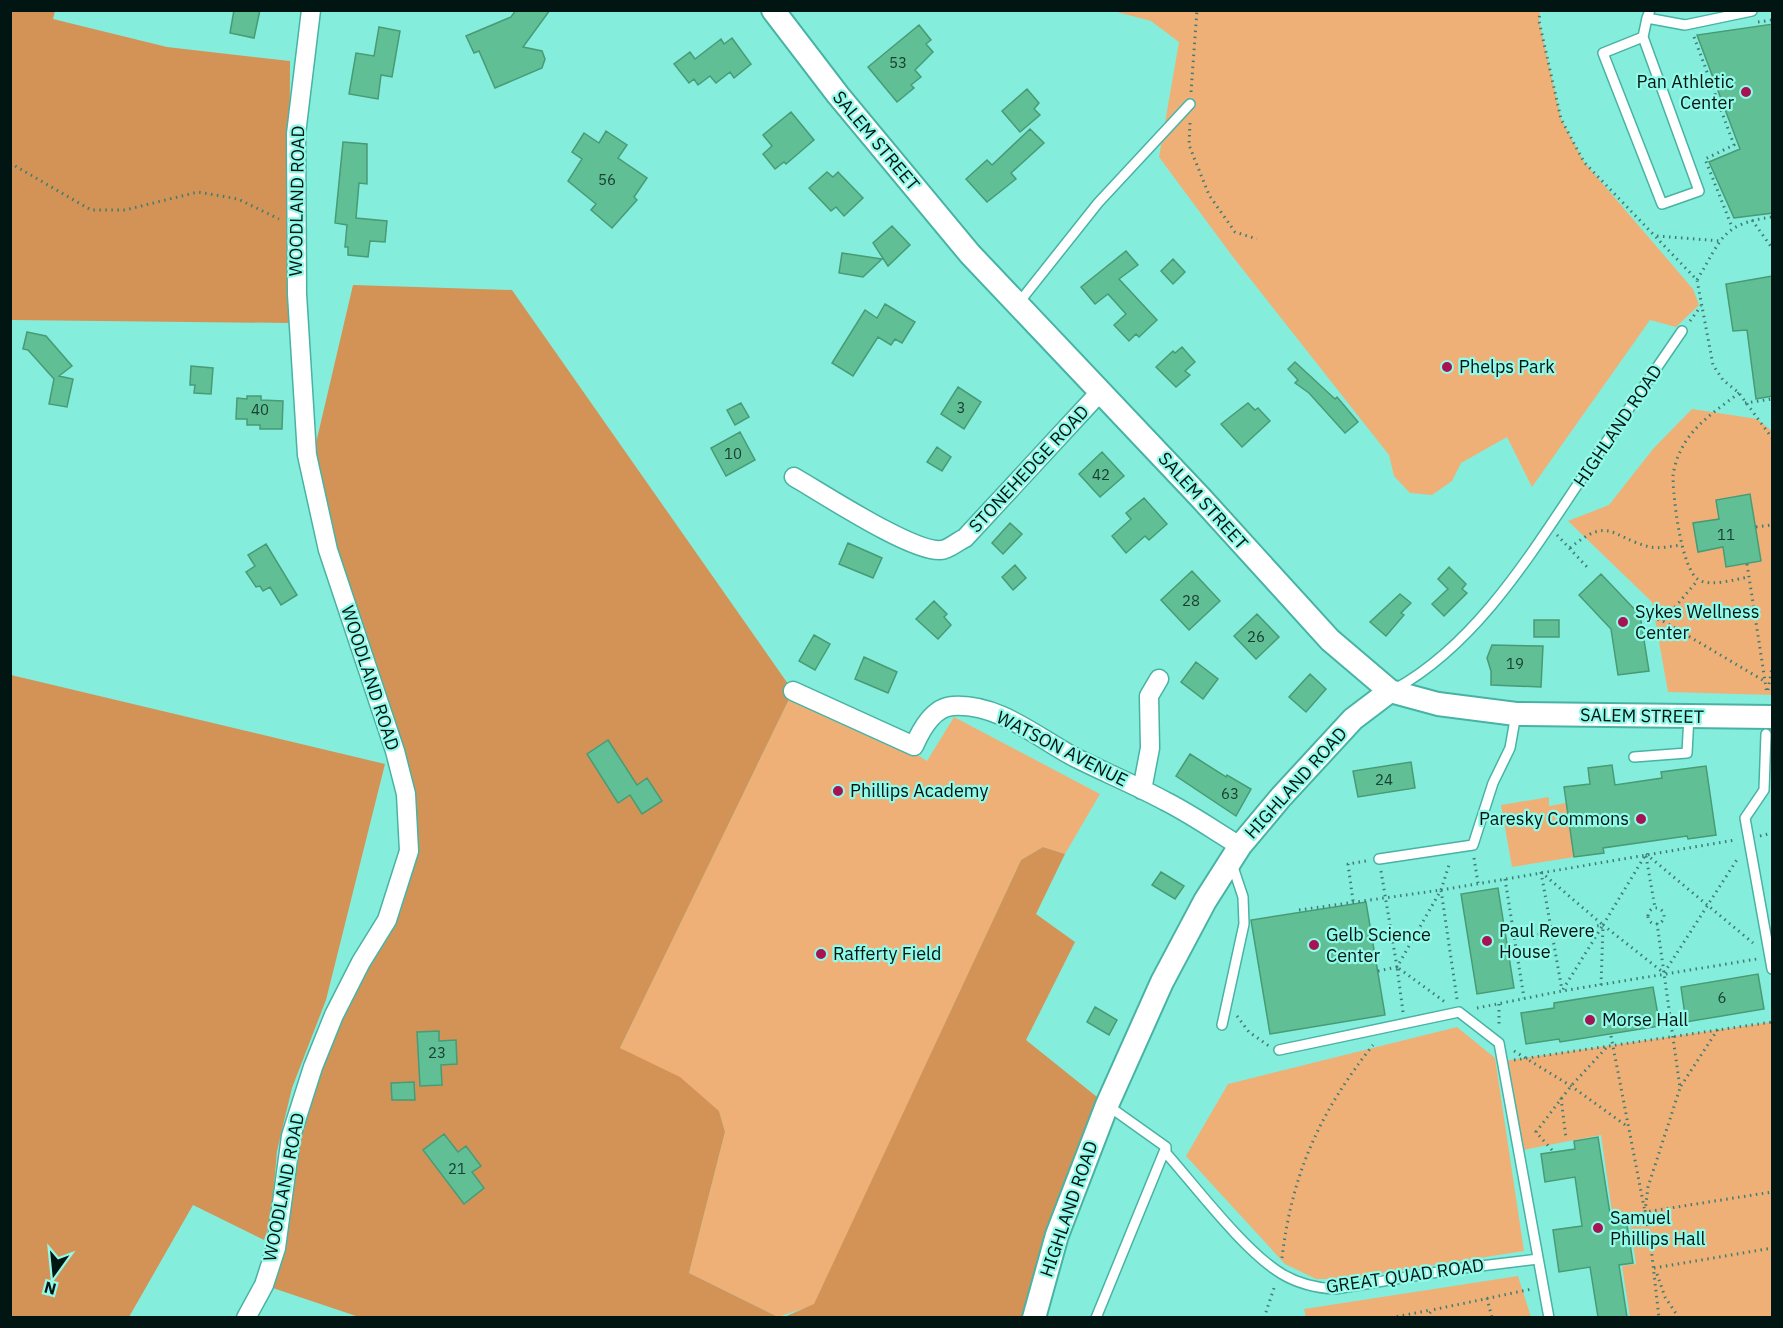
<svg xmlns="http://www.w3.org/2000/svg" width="1783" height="1328" viewBox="0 0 1783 1328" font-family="'IBM Plex Sans',sans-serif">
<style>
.green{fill:#efb078}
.forest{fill:#d49356}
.building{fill:#60bf94;stroke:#479b76;stroke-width:1.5}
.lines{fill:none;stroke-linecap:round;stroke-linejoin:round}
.service-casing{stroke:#48b3a4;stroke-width:12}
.minor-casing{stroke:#48b3a4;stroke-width:21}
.tertiary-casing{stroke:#48b3a4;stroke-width:26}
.path{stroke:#407c72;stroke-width:3;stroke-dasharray:1.5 4.5;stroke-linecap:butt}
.service{stroke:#fff;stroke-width:9}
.minor{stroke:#fff;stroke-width:18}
.tertiary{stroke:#fff;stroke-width:22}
.poi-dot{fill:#a51353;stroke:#93fae9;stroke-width:2}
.labels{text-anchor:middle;stroke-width:4.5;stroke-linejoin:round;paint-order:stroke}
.number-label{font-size:15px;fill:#194032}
.poi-label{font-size:18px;fill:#011512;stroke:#93fae9;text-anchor:start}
.street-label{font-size:18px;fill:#011512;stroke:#93fae9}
</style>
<rect width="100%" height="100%" fill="#85eddc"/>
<!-- green -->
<path class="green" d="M1113 11H1540L1539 21 1561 119 1584 162 1693 289 1699 305 1676 327 1650 320 1532 487 1507 437 1461 463 1452 481 1432 495 1410 493 1394 476 1389 455 1233 257 1159 157 1179 42 1151 21Z
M1692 409 1757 419 1772 431V695L1668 692 1652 602 1568 521 1609 505 1653 449Z
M793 691 883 733 927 761 954 717 1100 794 1065 854 1043 847 1021 860 814 1305 778 1317 689 1273 725 1132 719 1111 620 1048Z
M1549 797V806L1566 803 1574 857 1512 867 1501 805Z
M1772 1022V1317H1630L1622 1266 1636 1264 1629 1216 1613 1218 1601 1135 1518 1151 1503 1061Z
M1457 1027 1495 1058 1524 1251 1344 1279H1316L1285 1264 1186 1156 1228 1084Z
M1518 1276 1531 1317 1306 1318 1304 1309Z"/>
<!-- forest -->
<path class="forest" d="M11 11H55L53 19 167 47 290 61 289 323 11 320Z
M353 285 512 290 793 691 620 1048 680 1077 719 1111 725 1132 689 1273 778 1317H359L264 1285 306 1087 409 851 406 794 319 514 316 443Z
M11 675 385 764 326 1000 292 1088 277 1151 271 1221 264 1240 193 1205 129 1317H11Z
M1043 847 1065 854 1036 914 1075 942 1026 1040 1107 1105 1034 1317 782 1318 814 1304 1021 860Z"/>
<!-- building -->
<path class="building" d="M234 10H260L254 38 230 33Z
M516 10H550L523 47 542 51 545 59 542 68 495 88 479 51 474 53 466 36 511 17Z
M1773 24V213L1734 218 1709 162 1740 149 1697 35Z
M919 25 931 40 926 44 933 52 915 70 921 77 911 85 914 88 897 102 868 67Z
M379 27 400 31 392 77 381 75 378 99 349 94 356 53 374 56Z
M732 38 751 64 734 78 730 72 716 83 710 76 698 85 694 79 689 83 674 64 690 52 695 59 721 39 724 44Z
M1027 89 1039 103 1034 109 1040 115 1020 132 1002 111Z
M791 112 814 140 786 164 784 162 775 169 763 154 772 146 763 135Z
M1030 129 1044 143 1011 173 1016 179 987 202 966 179 987 160 992 165Z
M606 131 627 145 618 158 647 178 634 197 637 200 612 228 591 210 596 204 568 181 582 159 572 152 584 133 599 143Z
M343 142 367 144V184L359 183 356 218 387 221 385 242 370 241 368 257 348 255V247H345L347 225 335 223Z
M827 172 833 177 838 172 863 198 844 216 836 207 831 211 809 188Z
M892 226 910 245 888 266 873 243Z
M1126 251 1138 265 1119 279 1157 320 1139 337 1136 334 1129 341 1114 325 1126 314 1108 294 1095 304 1081 287Z
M842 253 882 259 863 277 839 273Z
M1173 259 1185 272 1173 284 1161 271Z
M1773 276V396L1756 399 1747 330 1733 331 1726 284Z
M885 304 915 322 902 343 895 339 891 345 878 337 853 376 832 363 865 310 877 318Z
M27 332 46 336 72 366 59 376 73 379 67 407 49 404 54 379 28 350 23 349Z
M1182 347 1195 362 1185 371 1190 375 1176 387 1156 367 1173 351 1175 353Z
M1295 362 1335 399 1337 397 1358 422 1345 433 1309 393 1295 383 1298 380 1288 369Z
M191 366 213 368 211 394 194 393 195 385H190Z
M958 387 981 402 964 429 941 414Z
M247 396H261V400L283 401 282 429H260V425H247V419H236L237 398 247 399Z
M741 403 749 417 735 425 727 410Z
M1248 403 1255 410 1258 408 1270 421 1242 447 1221 424Z
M740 432 755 460 726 476 711 448Z
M937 447 951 457 942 471 927 462Z
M1102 452 1124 476 1100 497 1079 474Z
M1750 494 1761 561 1726 567 1723 547 1698 552 1693 523 1719 519 1716 500Z
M1144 498 1167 524 1149 540 1145 536 1126 553 1112 536 1131 519 1126 513Z
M1010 523 1022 534 1003 554 992 543Z
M848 543 882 558 873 578 839 564Z
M266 544 297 595 281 605 270 587 263 591 260 586 256 587 246 572 255 566 248 555Z
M1015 565 1026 578 1013 590 1002 577Z
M1449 567 1466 584 1462 589 1467 593 1444 616 1432 604 1448 589 1438 579Z
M1192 571 1220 601 1189 630 1161 600Z
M1601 574 1640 615 1649 671 1618 675 1611 629 1579 595Z
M1400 594 1411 603 1401 613 1404 615 1386 636 1370 622Z
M934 601 947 614 944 617 951 625 938 639 916 619Z
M1257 614 1279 637 1256 659 1234 636Z
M1534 620H1559V637H1534Z
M814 635 830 644 815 670 799 661Z
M1492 645 1543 646 1541 687 1491 685V671L1487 658Z
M864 657 897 672 888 693 855 679Z
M1196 662 1218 679 1203 699 1181 682Z
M1310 674 1326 689 1306 712 1289 697Z
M608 740 637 785 647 778 662 801 642 814 630 795 618 803 587 754Z
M1190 754 1226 777 1227 775 1251 789 1236 816 1176 776Z
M1411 762 1415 788 1358 797 1353 771Z
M1612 765 1615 785 1662 778 1661 772 1706 766 1716 835 1688 839 1687 836 1603 848 1604 853 1574 857 1564 787 1590 784 1588 768Z
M1161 872 1184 886 1175 899 1152 885Z
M1498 888 1514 988 1477 994 1461 894Z
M1366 902 1385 1015 1270 1034 1251 920Z
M1758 974 1764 1009 1686 1022 1681 987Z
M1653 987 1660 1026 1560 1042 1559 1039 1526 1044 1521 1013 1554 1008V1003Z
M1095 1007 1117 1020 1109 1035 1087 1022Z
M439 1031V1041L456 1040 457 1064 441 1065 442 1085 420 1086 417 1032Z
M414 1082 415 1100H392L391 1083Z
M444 1134 458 1152 466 1146 481 1166 472 1172 484 1188 464 1204 423 1150Z
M1598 1137 1611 1220 1626 1218 1633 1263 1619 1265 1627 1317H1598L1590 1267 1559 1272 1553 1230 1582 1226 1575 1177 1545 1182 1541 1154 1575 1149 1574 1141Z"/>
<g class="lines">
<defs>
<path id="service" d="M1650 10 1647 18 1685 25 1752 11
M1643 37 1603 53 1662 204 1699 191 1643 37 1647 18
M1017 305 1098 203 1190 104
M1395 689C1478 643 1532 552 1584 475 1616 427 1649 379 1682 331
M1766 734 1764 790 1745 818 1772 969
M1634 757 1687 753 1689 716
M1379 859 1473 845 1493 783 1510 748 1516 714
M1222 1025 1244 924 1243 897 1232 864
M1279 1050 1459 1012 1499 1043 1549 1318
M1107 1105 1166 1147V1153C1196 1187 1245 1252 1282 1274 1299 1284 1316 1288 1335 1289L1456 1269 1538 1259
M1096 1318 1166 1147"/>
<path id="minor" d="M794 477C822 493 913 553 941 550 948 550 958 541 965 538L1101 391
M793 691 914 746C921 730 933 707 953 706 998 703 1037 737 1074 757 1104 772 1135 785 1165 801 1191 814 1215 831 1240 846
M1142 790 1150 748 1149 696 1159 679
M246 1318 264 1285 276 1248 291 1136 313 1067 334 1015 361 962 387 920 409 851 406 794 395 751 328 550 307 455 297 294 296 134 311 10"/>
<path id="tertiary" d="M773 10 838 95 970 254 1200 497 1330 640 1390 691 1438 704 1516 714 1772 717
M1034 1318 1057 1235 1107 1105 1162 982 1205 901 1240 846 1281 797 1353 719 1390 691"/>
</defs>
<!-- service casing -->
<use href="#service" class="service-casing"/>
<!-- minor casing -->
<use href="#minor" class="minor-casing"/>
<!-- tertiary casing -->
<use href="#tertiary" class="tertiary-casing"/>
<!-- path -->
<path class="path" d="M1540 10 1539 21 1561 119 1584 162 1697 280 1713 365 1723 380 1739 393 1772 438
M1758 22 1772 20
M1694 37 1734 145 1705 159 1732 227
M1191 92 1197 10
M1190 123 1189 145 1209 195 1235 232 1257 239
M10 163 91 210H125L198 192 238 199 279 219
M1752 220 1772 248
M1657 236 1721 241
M1697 280C1722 239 1721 224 1772 217
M1690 321 1701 306
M1739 393C1717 410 1693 425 1681 450 1677 457 1674 468 1673 476 1673 497 1681 570 1699 580 1711 587 1736 579 1749 577
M1745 403 1772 399
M1756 527 1772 525
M1557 535 1587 567
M1570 548C1610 515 1610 537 1650 547 1659 549 1672 546 1682 545
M1747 564 1767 694
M1640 615 1663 621 1766 682
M1663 621 1698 580
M1768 690 1772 668
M1760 836 1772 833
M1646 854 1753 943
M1646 856 1655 908
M1474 858 1478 883
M1381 871 1397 967 1441 890 1450 862
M1541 872 1603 925 1562 991
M1541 872 1562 990
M1505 879 1524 998
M1441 890 1735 840
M1353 901 1348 864 1366 861
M1648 916a8 8 0 1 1 16 0a8 8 0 1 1-16 0Z
M1299 910 1441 890 1457 999
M1657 923 1680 1088 1648 1187 1645 1212 1772 1192
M1603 925 1664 973 1738 858
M1514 938 1603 925 1646 854
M1378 971 1397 967
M1601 985 1603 927
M1499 1004V1026
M1477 1008 1562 991 1757 959
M1403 1012 1397 967 1445 1002
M1237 1016 1249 1032 1269 1046
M1611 1036 1650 1238 1659 1318
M1514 1051 1571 1086 1628 1127
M1514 1060 1772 1022
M1681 1086 1718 1029
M1561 1098 1566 1138
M1552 1150 1536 1132 1571 1086 1607 1047
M1632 1240 1650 1238
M1282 1258C1292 1173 1320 1112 1373 1045
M1654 1268 1772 1248
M1657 1274 1665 1297 1679 1318
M1487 1298 1492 1318
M1264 1318 1275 1285
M1391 1318 1430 1310
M1426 1318 1432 1310 1532 1289"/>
<!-- service -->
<use href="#service" class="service"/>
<!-- minor -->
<use href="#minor" class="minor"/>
<!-- tertiary -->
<use href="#tertiary" class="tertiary"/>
</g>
<!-- markers -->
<g class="poi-dot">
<circle cx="1746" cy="92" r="6"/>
<circle cx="1447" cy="367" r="6"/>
<circle cx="1623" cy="622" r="6"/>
<circle cx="838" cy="791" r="6"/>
<circle cx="1641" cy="819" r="6"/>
<circle cx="1487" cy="941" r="6"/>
<circle cx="1314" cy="945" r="6"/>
<circle cx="821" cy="954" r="6"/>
<circle cx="1590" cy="1020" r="6"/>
<circle cx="1598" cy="1228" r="6"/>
</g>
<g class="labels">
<!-- number labels -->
<g class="number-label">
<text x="898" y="68">53</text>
<text x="607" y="185">56</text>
<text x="961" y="413">3</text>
<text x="260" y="415">40</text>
<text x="733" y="459">10</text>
<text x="1101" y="480">42</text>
<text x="1726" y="540">11</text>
<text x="1191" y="606">28</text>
<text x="1256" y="642">26</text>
<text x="1515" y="669">19</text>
<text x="1384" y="785">24</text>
<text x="1230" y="799">63</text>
<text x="1722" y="1003">6</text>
<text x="437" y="1058">23</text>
<text x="457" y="1174">21</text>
</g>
<!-- poi labels -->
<g class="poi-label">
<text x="1734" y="88" text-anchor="end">Pan Athletic<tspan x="1734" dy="21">Center</tspan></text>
<text x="1459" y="373">Phelps Park</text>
<text x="1635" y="618">Sykes Wellness<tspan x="1635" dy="21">Center</tspan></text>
<text x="850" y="797">Phillips Academy</text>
<text x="1629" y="825" text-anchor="end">Paresky Commons</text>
<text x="1499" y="937">Paul Revere<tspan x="1499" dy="21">House</tspan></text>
<text x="1326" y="941">Gelb Science<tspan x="1326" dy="21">Center</tspan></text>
<text x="833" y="960">Rafferty Field</text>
<text x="1602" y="1026">Morse Hall</text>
<text x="1610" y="1224">Samuel<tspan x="1610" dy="21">Phillips Hall</tspan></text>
</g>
<!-- street labels -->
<g class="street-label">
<text transform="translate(876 141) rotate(50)" y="6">SALEM STREET</text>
<text transform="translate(297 201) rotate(-89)" y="6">WOODLAND ROAD</text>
<text transform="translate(1618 426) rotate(-56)" y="6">HIGHLAND ROAD</text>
<text transform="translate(1029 469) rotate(-47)" y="6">STONEHEDGE ROAD</text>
<text transform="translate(1203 501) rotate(48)" y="6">SALEM STREET</text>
<text transform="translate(370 678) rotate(72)" y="6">WOODLAND ROAD</text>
<text transform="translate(1642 716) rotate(1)" y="6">SALEM STREET</text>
<text transform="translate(1062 749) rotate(27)" y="6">WATSON AVENUE</text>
<text transform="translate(1296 783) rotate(-48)" y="6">HIGHLAND ROAD</text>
<text transform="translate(284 1187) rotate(-79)" y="6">WOODLAND ROAD</text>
<text transform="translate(1069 1209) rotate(-71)" y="6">HIGHLAND ROAD</text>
<text transform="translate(1405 1276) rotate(-8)" y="6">GREAT QUAD ROAD</text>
</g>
</g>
<!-- border -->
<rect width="1783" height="1328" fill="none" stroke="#011512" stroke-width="24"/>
<!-- north arrow -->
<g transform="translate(54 1274) rotate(195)" stroke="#93fae9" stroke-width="4.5" paint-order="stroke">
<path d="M0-4.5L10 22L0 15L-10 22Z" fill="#011512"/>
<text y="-9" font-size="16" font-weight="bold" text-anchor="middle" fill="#011512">N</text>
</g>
</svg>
